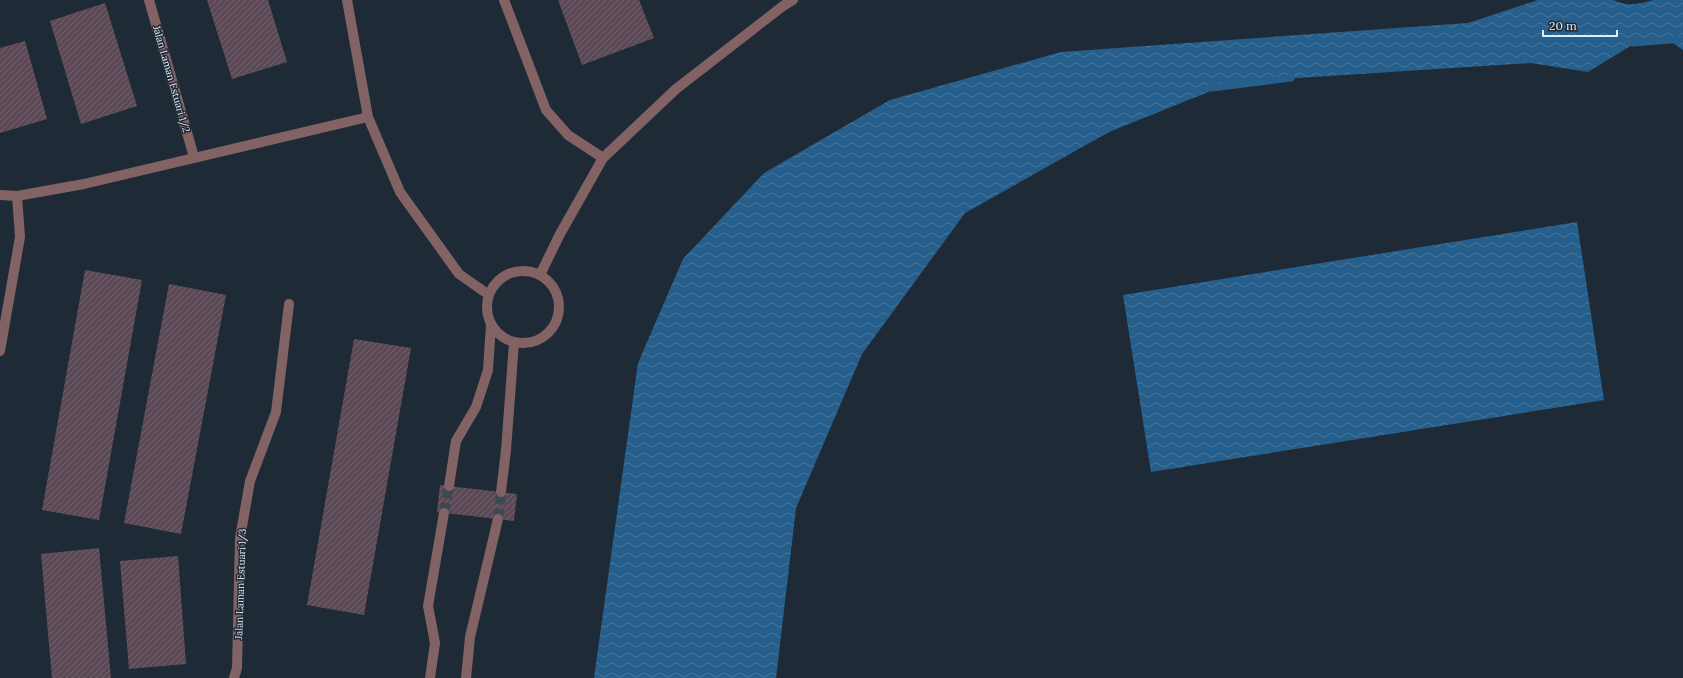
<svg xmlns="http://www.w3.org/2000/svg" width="1683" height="678" viewBox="0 0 1683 678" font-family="Lora,serif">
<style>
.water{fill:url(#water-waves)}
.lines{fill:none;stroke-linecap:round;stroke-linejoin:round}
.stream{stroke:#275f8c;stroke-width:7}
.building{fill:url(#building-hatch)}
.minor-tunnel{stroke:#3c4853;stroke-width:10;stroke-dasharray:10 5;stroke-linecap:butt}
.minor{stroke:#836263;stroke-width:10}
.labels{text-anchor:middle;stroke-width:3;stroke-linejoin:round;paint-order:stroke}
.street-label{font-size:10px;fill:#e3ebf4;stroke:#1e2b37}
</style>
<defs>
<pattern id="water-waves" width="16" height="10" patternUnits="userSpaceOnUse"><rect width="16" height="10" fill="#275f8c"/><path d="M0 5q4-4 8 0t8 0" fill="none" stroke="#46769d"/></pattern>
<pattern id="building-hatch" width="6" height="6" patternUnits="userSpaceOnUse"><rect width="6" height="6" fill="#5b4a56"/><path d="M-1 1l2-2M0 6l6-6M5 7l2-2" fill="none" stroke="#72646f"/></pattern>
</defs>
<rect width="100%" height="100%" fill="#1e2b37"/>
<!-- water -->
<path class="water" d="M1538 0H1613C1628 7 1638 4 1654 0 1662 0 1674 0 1683 0V50L1664 37 1635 43 1588 72 1531 63 1233 82 1109 132 965 213 862 354 796 508 776 678H594L638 363 683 259 764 173 890 100 1061 52 1468 23Z
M1577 222 1604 400 1151 472 1123 295Z"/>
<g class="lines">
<!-- stream -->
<path class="stream" d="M1633 43 1683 39
M1212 88 1291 78"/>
</g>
<!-- building -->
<path class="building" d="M207 0H268L287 62 232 79Z
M558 0H639L654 38 582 65Z
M105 3 137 106 81 124 50 21Z
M25 41 47 119 0 133V48Z
M85 270 142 280 99 520 42 510Z
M169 284 226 295 181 534 124 523Z
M354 339 411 348 364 615 307 605Z
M440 485 517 494 514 521 437 512Z
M99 548 111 678H52L41 554Z
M178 556 186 664 129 669 120 561Z"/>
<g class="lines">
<!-- minor-tunnel -->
<path class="minor-tunnel" d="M444 513 449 486
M498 519 501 492"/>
<!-- minor -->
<path class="minor" d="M149 0 194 157
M347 0 368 117 400 192 459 274 489 295
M504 0 546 110 568 135 603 158
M0 195 17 196 84 184 368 117
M487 307a36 36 0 1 1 72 0a36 36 0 1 1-72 0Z
M540 275 560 234 603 158 676 89 783 6 793 0
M0 351 20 237 17 196
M449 486 456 441 476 407 488 370 491 325
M501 492 506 450 514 343
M234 678 237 668 240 538 250 481 276 412 289 304
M430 678 435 643 428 606 444 513
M466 678 470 637 498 519"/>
</g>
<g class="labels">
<!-- street labels -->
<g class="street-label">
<text transform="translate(172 79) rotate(74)" y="4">Jalan Laman Estuari 1/2</text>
<text transform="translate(240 584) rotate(-88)" y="4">Jalan Laman Estuari 1/3</text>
</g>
</g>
<!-- scale -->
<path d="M1543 30v6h74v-6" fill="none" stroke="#e3ebf4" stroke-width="2"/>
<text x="1549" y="30" font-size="12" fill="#e3ebf4" stroke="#1e2b37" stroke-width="3" paint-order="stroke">20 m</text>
</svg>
